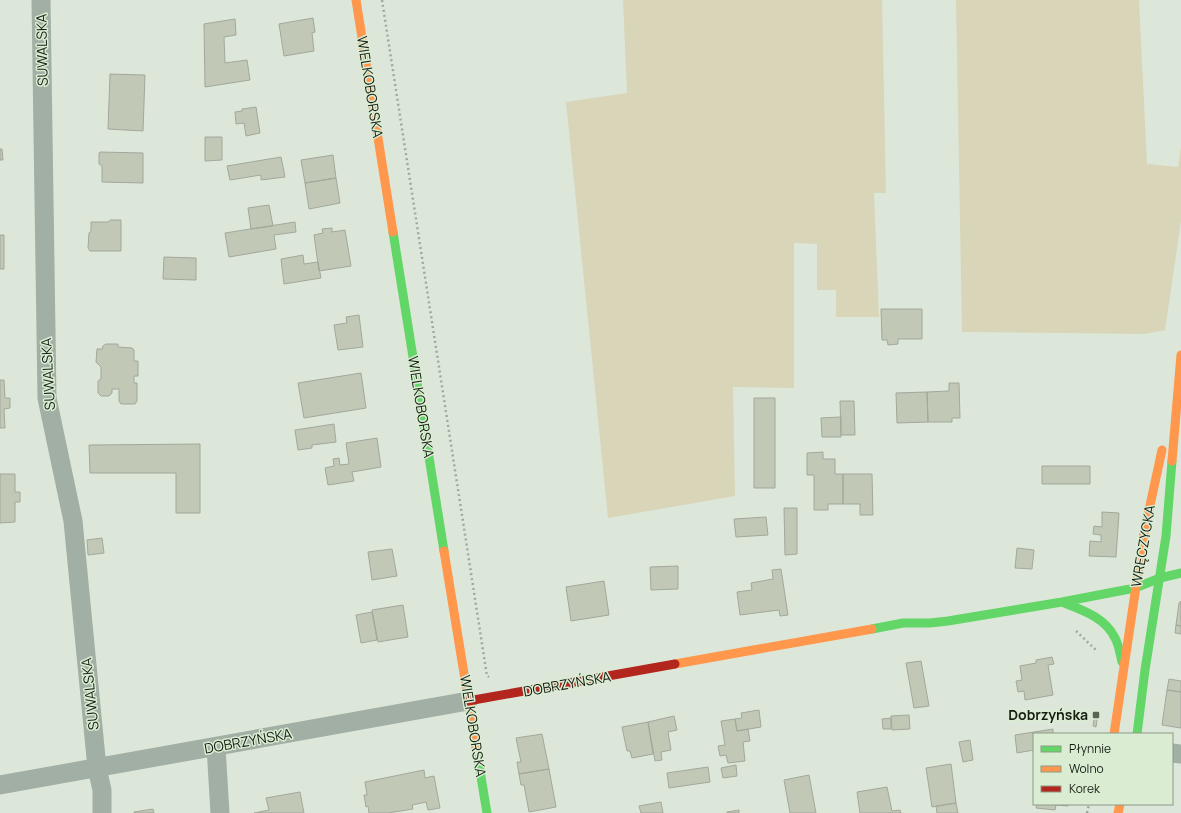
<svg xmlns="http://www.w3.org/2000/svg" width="1181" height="813" viewBox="0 0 1181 813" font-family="Manrope,sans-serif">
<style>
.green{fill:#d8d5b9}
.building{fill:#c2c8b6;stroke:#a2a89c}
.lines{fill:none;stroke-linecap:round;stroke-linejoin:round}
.path{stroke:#9ea99f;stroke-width:2.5;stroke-dasharray:2 3;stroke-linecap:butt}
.street{stroke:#a1afa4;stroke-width:19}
.fast{stroke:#63d668;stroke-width:9}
.slow{stroke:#ff974d;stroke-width:9}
.jam{stroke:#b3261e;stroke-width:9}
.poi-dot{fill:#5c6358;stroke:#daedd3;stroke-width:1.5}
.labels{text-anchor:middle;stroke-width:3;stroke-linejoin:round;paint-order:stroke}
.street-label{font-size:14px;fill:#161c13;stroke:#daedd3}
.poi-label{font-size:14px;font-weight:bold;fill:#161c13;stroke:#daedd3;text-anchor:end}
</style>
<rect width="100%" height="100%" fill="#dde7d9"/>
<!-- green -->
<path class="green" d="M623 0H882L886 193H874L879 317H836V290H817V244L794 243V388L733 387 735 496 608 518 566 102 627 93Z
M956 0H1139L1147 164 1178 167 1181 147V221L1165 330 1145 334 962 332Z"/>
<!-- building -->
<path class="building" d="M313 18 315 32 312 33 314 51 284 56 279 24Z
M235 19 236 35 224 37 225 63 247 60 250 80 205 87 204 24Z
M110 74 145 75 143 131 108 129Z
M256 107 260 133 246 136 244 123 236 124 235 112 242 111V109Z
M205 137H222V160L205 161Z
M0 149H2L3 160H0Z
M100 152 143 153V183L102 182V166L99 164V153Z
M333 155 336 178 305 183 301 160Z
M281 157 285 177 261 180V175L230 180 227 166Z
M336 178 340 203 309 209 305 183Z
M269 205 273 226 251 229 248 208Z
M110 220H121V251H90L88 248 89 233 91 231V222H108Z
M295 222 296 232 274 235 276 249 229 257 225 233Z
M332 228V232L345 230 351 266 319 271 314 235 323 233 322 229Z
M0 235H4V269H0Z
M303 255 304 264 318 262 321 278 284 284 281 259Z
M164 257 196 258V280L163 279Z
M881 309H922V339H898V344L888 345 887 340H882Z
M359 315 363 347 338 350 334 325 347 323 346 317Z
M106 344H118V347L132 348 134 350V361H138V376H134V383H137V401L135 404H121L119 401V389H112V393L109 396H101L98 393V381L101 379V367L96 362 97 349H102L103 346Z
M361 373 366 408 304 418 298 383Z
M0 380H4L5 398H10V408L4 409 5 428H0Z
M949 383H959L960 418H952V422H928L927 392 949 391Z
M927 392 928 422 897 423 896 393Z
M754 398H775V488H754Z
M840 401H854L855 435H841Z
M841 417V437H822L821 418Z
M334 424 336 442 312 445V448L298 450 295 430Z
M377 438 381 467 352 472 354 481 328 485 325 468 334 466 333 459 339 458 340 465 349 464 346 443Z
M200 444V513H176V473H90L89 445Z
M823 452V459H835V474H843V504H828V510H814V475H807V453Z
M1042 466H1090V484H1042Z
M0 474H15V492H20V502H15V522L0 523Z
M843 474H872L873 515H860V504H843Z
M784 508H797V554L785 555Z
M1102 512 1119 513 1116 557 1089 556 1090 541 1101 542V535L1093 534 1094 526 1102 527Z
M766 517 768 535 736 537 734 519Z
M102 538 104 553 88 555 87 540Z
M1017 548 1034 550 1032 569 1015 568Z
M392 549 397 576 372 580 368 552Z
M678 566V589L651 590 650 567Z
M781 569 788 615 780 616 779 610 740 615 737 592 752 590 751 583 773 579 772 570Z
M604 581 609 615 571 621 566 587Z
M1181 601V626L1176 625 1179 603Z
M403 605 408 637 378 642 372 610Z
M372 612 377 640 361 643 356 615Z
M1176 625 1181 626V634L1175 633Z
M1052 657 1054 664 1048 665 1053 695 1025 700 1024 691 1018 692 1016 681 1022 680 1020 666 1036 663V660Z
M921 661 929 706 914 708 906 663Z
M1169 679 1181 681V692L1167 690Z
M1167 690 1181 692V728L1162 725Z
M759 710 761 727 737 731 735 719 742 718 741 713Z
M1095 713H1098L1096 727 1093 726Z
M909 715 910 729 892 730 891 716Z
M674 716 677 730 668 732 671 750 661 752 662 760 655 761 648 722Z
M891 718V729H883L882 719Z
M735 719 737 731 748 729 750 741 743 742 745 761 728 763 726 755 720 756 718 746 725 745 721 721Z
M648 722 653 754 632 758 630 751H627L622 727Z
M1053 729V734H1034V750L1017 753 1015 735Z
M542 734 549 769 519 774 517 762H521L516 738Z
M970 740 973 760 963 762 959 742Z
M951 764 956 803 932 807 926 768Z
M736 765 737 776 723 778 721 768Z
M708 767 710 782 669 788 667 773Z
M549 769 556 807 529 812 524 785H521L519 774Z
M424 770 425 778 434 776 440 808 428 810 426 802 412 805 413 809 388 813H369L368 806 366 807 364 795H367L365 782Z
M809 775 816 813H790L784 780Z
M887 787 892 811 900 810 901 813H860L857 792Z
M300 792 304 813H254L269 810 266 798Z
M661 802 663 813H641L639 806Z
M956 803 958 813H937L936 806Z
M1037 804H1068V806L1056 805 1055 810 1036 808Z
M153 809 154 813H134V812Z
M739 810V813H727V812Z"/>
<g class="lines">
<!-- path -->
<path class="path" d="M382 0 487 676 489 677
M1076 631 1097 651
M1087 813 1089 804"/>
<!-- street -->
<path class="street" d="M41 0 47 398 73 521 97 768 102 790V813
M216 747 220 813
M1172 753 1181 754
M0 785 468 701"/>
<!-- fast -->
<path class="fast" d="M393 232 444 551
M1062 602C1082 610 1105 617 1115 638 1119 645 1120 654 1122 662
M872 629 903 623H930L948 621 1062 602 1135 588 1160 578 1181 573
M1137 734 1145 670 1166 536 1172 461
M476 747 487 813"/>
<!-- slow -->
<path class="slow" d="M356 0 393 232
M1172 461 1181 355
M444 551 476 747
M675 664 872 629
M1114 734 1144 533 1162 450
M1118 813 1120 804"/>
<!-- jam -->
<path class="jam" d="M468 701 675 664"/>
</g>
<!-- markers -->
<rect class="poi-dot" x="1092" y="711" width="8" height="8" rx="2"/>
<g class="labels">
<!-- street labels -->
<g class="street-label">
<text transform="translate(42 50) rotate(-91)" y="5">SUWALSKA</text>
<text transform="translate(370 87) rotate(81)" y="5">WIELKOBORSKA</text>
<text transform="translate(48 374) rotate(-93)" y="5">SUWALSKA</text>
<text transform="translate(421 407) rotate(81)" y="5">WIELKOBORSKA</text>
<text transform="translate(1143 546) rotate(-80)" y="5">WRĘCZYCKA</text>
<text transform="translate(567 684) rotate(-10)" y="5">DOBRZYŃSKA</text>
<text transform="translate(90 694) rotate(-96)" y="5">SUWALSKA</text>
<text transform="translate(473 726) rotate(81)" y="5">WIELKOBORSKA</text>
<text transform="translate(248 741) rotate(-10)" y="5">DOBRZYŃSKA</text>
</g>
<!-- poi labels -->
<g class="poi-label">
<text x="1088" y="720">Dobrzyńska</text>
</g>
</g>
<!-- legend -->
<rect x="1033" y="733" width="140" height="72" fill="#daedd3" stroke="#8c9986"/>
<rect x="1041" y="746" width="20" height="6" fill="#63d668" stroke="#8c9986"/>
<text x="1069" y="753" font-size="12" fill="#161c13">Płynnie</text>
<rect x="1041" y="766" width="20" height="6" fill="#ff974d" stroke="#8c9986"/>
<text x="1069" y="773" font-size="12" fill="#161c13">Wolno</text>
<rect x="1041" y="786" width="20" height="6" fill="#b3261e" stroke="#8c9986"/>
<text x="1069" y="793" font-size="12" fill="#161c13">Korek</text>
</svg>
